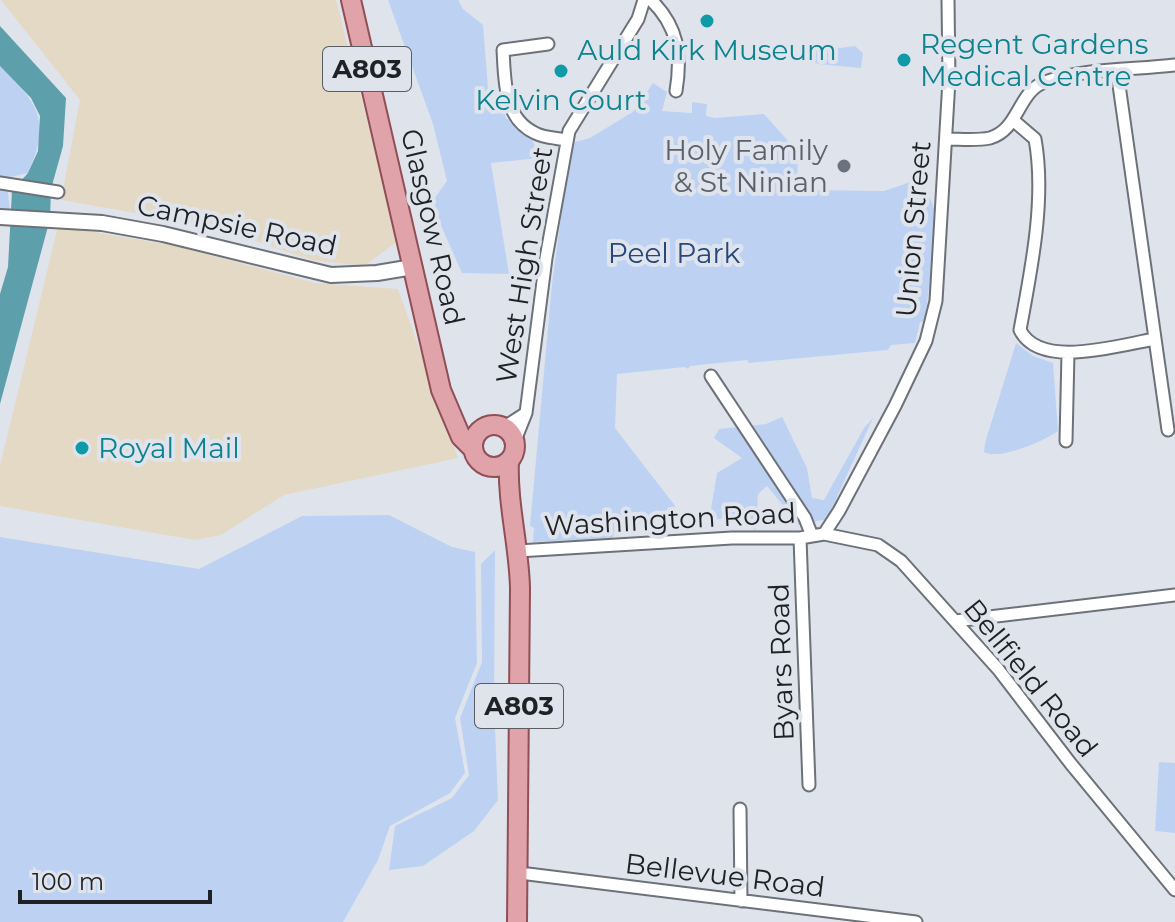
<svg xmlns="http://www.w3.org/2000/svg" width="1175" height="922" viewBox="0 0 1175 922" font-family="Montserrat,sans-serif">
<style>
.industrial{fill:#e3d9c4}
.green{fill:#bdd2f3}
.water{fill:#5e9fac}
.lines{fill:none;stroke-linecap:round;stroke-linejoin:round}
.minor-casing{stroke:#6d7178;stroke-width:15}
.tertiary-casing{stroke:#6d7178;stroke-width:18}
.primary-casing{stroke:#904e56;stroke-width:22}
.minor{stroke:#fff;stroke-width:11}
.tertiary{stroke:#fff;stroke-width:14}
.primary{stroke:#e1a3aa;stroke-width:18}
.culture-dot{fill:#0f9aa8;stroke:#dfe4ec;stroke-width:3}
.worship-dot{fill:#6b7280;stroke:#dfe4ec;stroke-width:3}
.labels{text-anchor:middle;stroke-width:8;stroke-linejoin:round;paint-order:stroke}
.shield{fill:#dfe4ec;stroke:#595c60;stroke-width:2}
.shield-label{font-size:26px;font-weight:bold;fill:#1f2124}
.culture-label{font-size:28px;fill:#0d838f;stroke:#dfe4ec;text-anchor:start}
.worship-label{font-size:28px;fill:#5b616d;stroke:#dfe4ec;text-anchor:end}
.street-label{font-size:28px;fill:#1f2124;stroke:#dfe4ec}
.park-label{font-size:28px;fill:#27487e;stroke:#dfe4ec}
</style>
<rect width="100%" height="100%" fill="#dfe4ec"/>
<!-- industrial -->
<path class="industrial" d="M1 0H336L398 241 364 266 312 260 209 226 61 200 80 100Z
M58 226 176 246 315 283 398 289 458 458 284 495 221 535 195 540 0 506V466Z"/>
<!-- green -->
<path class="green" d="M388 0H458L463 9 483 25 489 101 501 100 506 118 531 135 539 158 491 163 509 274 462 273 431 203 447 181 433 124Z
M855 46 863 53 861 68 818 64 811 61 809 52Z
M0 66C38 104 52 119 28 173L6 178 11 217 0 212Z
M653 83 667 92 662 111 692 113V102L707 104 706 116 715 118 764 114 798 152 797 183 806 190 884 191 919 179 930 198 937 217 925 322H920L915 343 891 345 888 350 749 363 747 360 690 366 688 369 685 367 617 374 615 428 676 507 640 522 633 530 614 531 613 538 533 542 534 528 530 526 552 284 571 143 590 138 634 111Z
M1016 343 1033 356 1053 363 1058 431C1044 441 999 461 984 452L985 443Z
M782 417 807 468 812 498 824 500 864 428 873 418 827 519 799 525 767 486 758 494 756 531 735 516 709 521 717 473 742 458 714 438 719 429 766 424Z
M389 515 452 547 475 552 477 663 455 718 465 773 450 793 390 826 378 860 343 922H0V537L199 569 302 516Z
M495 550 494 703 498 800 474 831 423 866 389 870 395 826 452 798 469 775 460 718 482 662 481 564Z
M1159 762 1175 763V833L1155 831Z"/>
<!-- water -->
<path class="water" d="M0 26 66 98 63 146 51 189 50 219 0 404V294L8 267 12 191 28 173 38 151 40 116 31 98 0 66Z"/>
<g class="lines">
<defs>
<path id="minor" d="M651 0C678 26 682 55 676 91
M548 44 503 50C505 80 503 118 535 133 544 138 557 138 566 140
M1117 71 1168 430
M1014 121 1035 139C1046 199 1031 270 1020 330 1040 370 1119 345 1155 339
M946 139C960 139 976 141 990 138 1019 130 1018 91 1045 82 1085 68 1133 70 1175 65
M0 183 58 192
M711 376 805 518 812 536
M503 428 526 413
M1066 441 1068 353
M514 443 526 413 546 258 569 131 638 19 644 0
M824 534 839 511 895 406 926 341 936 301 949 80 948 0
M800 538 809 785
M518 551 732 538H800L824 534 878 545 901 561 998 669 1071 764 1175 890
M955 621 1175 595
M740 809 741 901
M528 874 916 922"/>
<path id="tertiary" d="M0 217 102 223 163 234 331 275 377 273 413 267"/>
<path id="primary" d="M351 0 441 390 461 437 473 449
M473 446a21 21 0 1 1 42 0a21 21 0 1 1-42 0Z
M509 461C507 503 519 545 520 588L517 922"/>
</defs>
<!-- minor casing -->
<use href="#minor" class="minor-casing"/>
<!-- tertiary casing -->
<use href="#tertiary" class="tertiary-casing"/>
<!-- primary casing -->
<use href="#primary" class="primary-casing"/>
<!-- minor -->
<use href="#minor" class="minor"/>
<!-- tertiary -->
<use href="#tertiary" class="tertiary"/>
<!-- primary -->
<use href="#primary" class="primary"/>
</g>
<!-- markers -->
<g class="culture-dot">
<circle cx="707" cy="21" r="8"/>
<circle cx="904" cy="60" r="8"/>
<circle cx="561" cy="71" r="8"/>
<circle cx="82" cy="448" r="8"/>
</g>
<circle class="worship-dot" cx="844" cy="166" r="8"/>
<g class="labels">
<!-- shield labels -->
<g class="shield">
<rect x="323" y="47" width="88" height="44" rx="6"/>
<rect x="475" y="684" width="88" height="44" rx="6"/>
</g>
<g class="shield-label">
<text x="367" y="78">A803</text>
<text x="519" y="715">A803</text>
</g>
<!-- culture labels -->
<g class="culture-label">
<text x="920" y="54">Regent Gardens<tspan x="920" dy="32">Medical Centre</tspan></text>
<text x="707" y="60" text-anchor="middle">Auld Kirk Museum</text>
<text x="561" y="110" text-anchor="middle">Kelvin Court</text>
<text x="98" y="458">Royal Mail</text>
</g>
<!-- worship labels -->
<g class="worship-label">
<text x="828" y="160">Holy Family<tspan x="828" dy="32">&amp; St Ninian</tspan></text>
</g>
<!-- street labels -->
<g class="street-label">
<text transform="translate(237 225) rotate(12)" y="10">Campsie Road</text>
<text transform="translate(433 227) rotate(77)" y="10">Glasgow Road</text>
<text transform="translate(913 229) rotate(-85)" y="10">Union Street</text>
<text transform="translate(524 265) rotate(-81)" y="10">West High Street</text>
<text transform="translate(670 519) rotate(-3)" y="10">Washington Road</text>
<text transform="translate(781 662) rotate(-92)" y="10">Byars Road</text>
<text transform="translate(1031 678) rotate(51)" y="10">Bellfield Road</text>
<text transform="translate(725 875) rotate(7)" y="10">Bellevue Road</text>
</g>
<!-- park labels -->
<g class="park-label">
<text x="674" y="263">Peel Park</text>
</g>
</g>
<!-- scale -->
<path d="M20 890v12h190v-12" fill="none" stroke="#1f2124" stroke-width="4"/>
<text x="32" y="890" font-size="24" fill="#1f2124" stroke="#dfe4ec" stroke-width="6" paint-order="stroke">100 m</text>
</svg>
